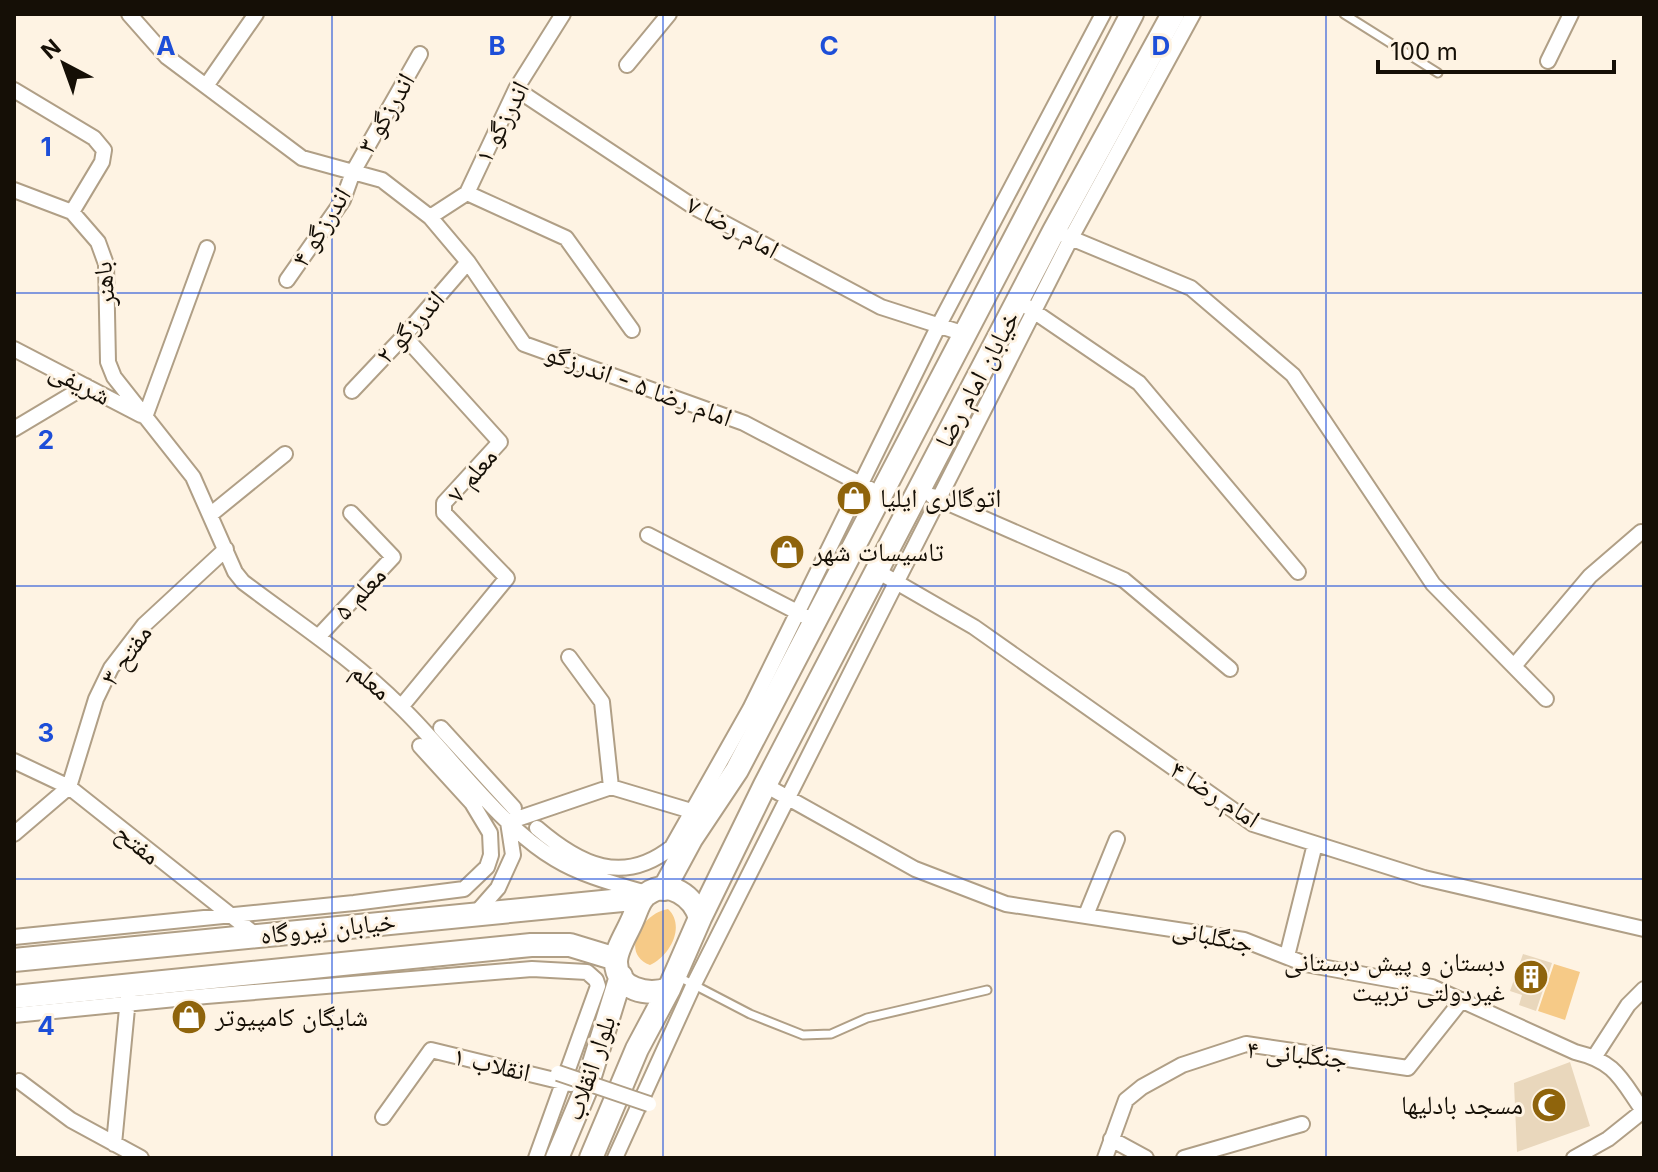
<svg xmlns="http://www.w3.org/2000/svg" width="1658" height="1172" viewBox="0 0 1658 1172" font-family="Inter,'Noto Naskh Arabic',sans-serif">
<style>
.green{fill:#f6ca87}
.building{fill:#e9d7bc}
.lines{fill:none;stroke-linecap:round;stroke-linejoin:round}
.lane-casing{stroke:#b09f86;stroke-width:11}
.street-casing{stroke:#b09f86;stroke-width:18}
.primary-casing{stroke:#b09f86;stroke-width:26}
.lane{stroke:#fff;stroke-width:7}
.street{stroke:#fff;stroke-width:14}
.primary{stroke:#fff;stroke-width:22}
.street-bridge-casing{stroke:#b09f86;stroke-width:18;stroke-linecap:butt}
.street-bridge{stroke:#fff;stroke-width:14}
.grid{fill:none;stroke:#1d4ed8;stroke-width:2;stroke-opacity:0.55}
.labels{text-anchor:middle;stroke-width:6;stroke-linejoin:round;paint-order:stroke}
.street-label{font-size:26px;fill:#150f06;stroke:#fef3e3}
.poi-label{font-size:26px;fill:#150f06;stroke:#fef3e3;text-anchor:start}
.grid-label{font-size:26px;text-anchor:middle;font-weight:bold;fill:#1d4ed8;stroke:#fef3e3;stroke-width:6;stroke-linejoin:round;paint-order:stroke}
</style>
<rect width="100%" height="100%" fill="#fef3e3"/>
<!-- green -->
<path class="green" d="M668 909C686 926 670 956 650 965 619 953 642 913 668 909Z
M1554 964 1580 972 1565 1020 1538 1011Z"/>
<!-- building -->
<path class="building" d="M1523 954 1552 963 1536 1011 1519 1005 1522 995 1510 991Z
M1570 1062 1590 1126 1517 1152 1514 1083Z"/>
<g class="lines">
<defs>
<path id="lane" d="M1344 14 1438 73
M677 976 750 1014 803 1035 831 1034 867 1018 987 990"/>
<path id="street" d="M129 14 167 57 302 158 382 180 430 217 468 262 524 344 744 423 870 489
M1548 61 1571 14
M627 65 669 14
M206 86 256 14
M516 89 694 207 881 307 965 334
M14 90 94 138 104 150 102 162 72 212
M14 190 72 212 98 242 106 264 108 362 114 377 193 477 235 572 243 582C296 622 353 659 400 706 449 753 498 825 555 859 583 876 616 884 646 893
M467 193 566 238 632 330
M430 217 467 193 516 89 563 14
M1066 236 1191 288 1293 375 1433 584 1546 699
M287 280 343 200 353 172 420 54
M1026 306 1139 383 1298 572
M14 349 141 415
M352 391 404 336 468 262
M145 417 207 248
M14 429 86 386
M932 496 1124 580 1230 669
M210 515 285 454
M648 535 807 617
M877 571 974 627 1253 824 1424 878 1644 929
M318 637 393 557 351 513
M569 657 602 702 611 787
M1514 666 1590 576 1641 532 1644 533
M401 707 507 578 444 513V503L500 442 404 336
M441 728 514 808
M14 761 69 787 257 936
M765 785 915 869 1006 904 1244 940 1305 964 1432 987 1575 1052C1617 1062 1621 1080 1644 1112
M508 822 611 787 698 813
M537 828C580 865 623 886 672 847L750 709 941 321 1103 14
M14 834 69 787 96 699 111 668 144 625 226 549
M476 913 498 888 513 855 508 822
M1086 915 1117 839
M14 937 354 903 464 889 487 867 491 855 490 833 472 803 420 746
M1287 956 1315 844
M14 1015 206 996 532 969 587 972 596 980 598 986 536 1158
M1595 1056 1628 1005 1644 989
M19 1081 71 1120 141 1158
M383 1117 431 1050 571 1084
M1111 1139 1146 1158
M114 1144 128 998
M615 1158 694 984 896 583 1071 238 1193 14
M1105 1158 1126 1100 1142 1087 1182 1065 1246 1044 1408 1068 1462 1000
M1184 1158 1302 1124
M1574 1158 1608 1139 1643 1111"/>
<path id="primary" d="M664 889 691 839 737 770 1132 14
M700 918 765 785 1054 231 1173 14
M14 960 643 898
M14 997 531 945H570L616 959
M557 1158 586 1089 621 976
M591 1158 637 1049 669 989 700 918C694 897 669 878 647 894 639 899 636 913 632 921 627 933 616 949 616 962 616 990 648 996 669 989"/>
</defs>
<!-- lane casing -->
<use href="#lane" class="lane-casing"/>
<!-- street casing -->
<use href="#street" class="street-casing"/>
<!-- primary casing -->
<use href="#primary" class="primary-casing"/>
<!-- lane -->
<use href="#lane" class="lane"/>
<!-- street -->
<use href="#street" class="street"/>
<!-- primary -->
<use href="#primary" class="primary"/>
<defs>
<path id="street-bridge" d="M558 1073 649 1104"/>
</defs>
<!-- street-bridge casing -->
<use href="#street-bridge" class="street-bridge-casing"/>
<!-- street-bridge -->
<use href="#street-bridge" class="street-bridge"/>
</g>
<!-- grid -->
<path class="grid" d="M332 14V1158M663 14V1158M995 14V1158M1326 14V1158M14 293H1644M14 586H1644M14 879H1644"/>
<!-- icons -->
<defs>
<symbol id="shop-disc" viewBox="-11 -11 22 22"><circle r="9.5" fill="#8f640c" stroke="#fef3e3"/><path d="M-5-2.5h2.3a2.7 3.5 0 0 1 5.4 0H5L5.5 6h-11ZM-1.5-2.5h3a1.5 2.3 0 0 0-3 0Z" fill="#fff"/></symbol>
<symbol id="building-disc" viewBox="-11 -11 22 22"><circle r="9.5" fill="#8f640c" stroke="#fef3e3"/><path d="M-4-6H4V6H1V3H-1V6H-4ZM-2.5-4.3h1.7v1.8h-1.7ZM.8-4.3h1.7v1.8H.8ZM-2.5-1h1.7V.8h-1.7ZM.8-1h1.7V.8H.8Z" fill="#fff"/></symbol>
<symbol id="mosque-disc" viewBox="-11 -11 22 22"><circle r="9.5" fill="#8f640c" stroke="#fef3e3"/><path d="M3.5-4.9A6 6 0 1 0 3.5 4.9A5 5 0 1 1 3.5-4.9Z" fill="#fff"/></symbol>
</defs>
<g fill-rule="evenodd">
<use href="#shop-disc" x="834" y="478" width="40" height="40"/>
<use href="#shop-disc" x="767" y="532" width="40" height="40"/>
<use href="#building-disc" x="1511" y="957" width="40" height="40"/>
<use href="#shop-disc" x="169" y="997" width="40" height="40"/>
<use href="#mosque-disc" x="1529" y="1085" width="40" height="40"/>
</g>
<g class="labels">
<!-- street labels -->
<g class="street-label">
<text transform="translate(386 113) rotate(-60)" y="9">اندرزگو ۳</text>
<text transform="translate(502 122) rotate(-63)" y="9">اندرزگو ۱</text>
<text transform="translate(321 227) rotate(-58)" y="9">اندرزگو ۴</text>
<text transform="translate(733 227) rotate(29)" y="9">امام رضا ۷</text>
<text transform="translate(104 284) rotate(-95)" y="9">باهنر</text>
<text transform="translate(410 327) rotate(-48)" y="9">اندرزگو ۲</text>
<text transform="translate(977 379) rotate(-62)" y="9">خیابان امام رضا</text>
<text transform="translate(80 383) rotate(27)" y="9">شریفی</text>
<text transform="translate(639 385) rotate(20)" y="9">امام رضا ۵ - اندرزگو</text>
<text transform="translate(472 475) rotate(-50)" y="9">معلم ۷</text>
<text transform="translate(360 593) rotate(-47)" y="9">معلم ۵</text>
<text transform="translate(126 655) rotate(-55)" y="9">مفتح ۳</text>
<text transform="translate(371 681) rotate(40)" y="9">معلم</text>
<text transform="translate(1215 794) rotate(33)" y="9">امام رضا ۴</text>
<text transform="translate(138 844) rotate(39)" y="9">مفتح</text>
<text transform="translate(328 928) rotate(-6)" y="9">خیابان نیروگاه</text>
<text transform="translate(1213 936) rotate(12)" y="9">جنگلبانی</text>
<text transform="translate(1297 1054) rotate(6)" y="9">جنگلبانی ۴</text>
<text transform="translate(492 1064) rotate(13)" y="9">انقلاب ۱</text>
<text transform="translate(590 1068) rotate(-71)" y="9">بلوار انقلاب</text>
</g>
<!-- poi labels -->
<g class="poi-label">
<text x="880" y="507">اتوگالری ایلیا</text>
<text x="813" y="561">تاسیسات شهر</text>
<text x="1505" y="971" text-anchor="end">دبستان و پیش دبستانی<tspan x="1505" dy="30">غیردولتی تربیت</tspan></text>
<text x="215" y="1026">شایگان کامپیوتر</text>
<text x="1523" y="1114" text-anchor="end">مسجد بادلیها</text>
</g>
</g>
<g class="grid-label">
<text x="166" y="55">A</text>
<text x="497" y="55">B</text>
<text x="829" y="55">C</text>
<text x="1161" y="55">D</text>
<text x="46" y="156">1</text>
<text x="46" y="449">2</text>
<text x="46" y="742">3</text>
<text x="46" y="1035">4</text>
</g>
<!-- border -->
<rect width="1658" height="1172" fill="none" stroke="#150f06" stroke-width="32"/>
<!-- north arrow -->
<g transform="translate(64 64) rotate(319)" stroke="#fef3e3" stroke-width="6" paint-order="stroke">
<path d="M0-6L14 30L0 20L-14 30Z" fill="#150f06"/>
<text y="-12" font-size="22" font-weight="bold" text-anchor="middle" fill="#150f06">N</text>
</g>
<!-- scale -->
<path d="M1378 60v12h236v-12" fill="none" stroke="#150f06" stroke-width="4"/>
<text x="1390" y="60" font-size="24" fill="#150f06" stroke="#fef3e3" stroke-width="6" paint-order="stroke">100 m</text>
</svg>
